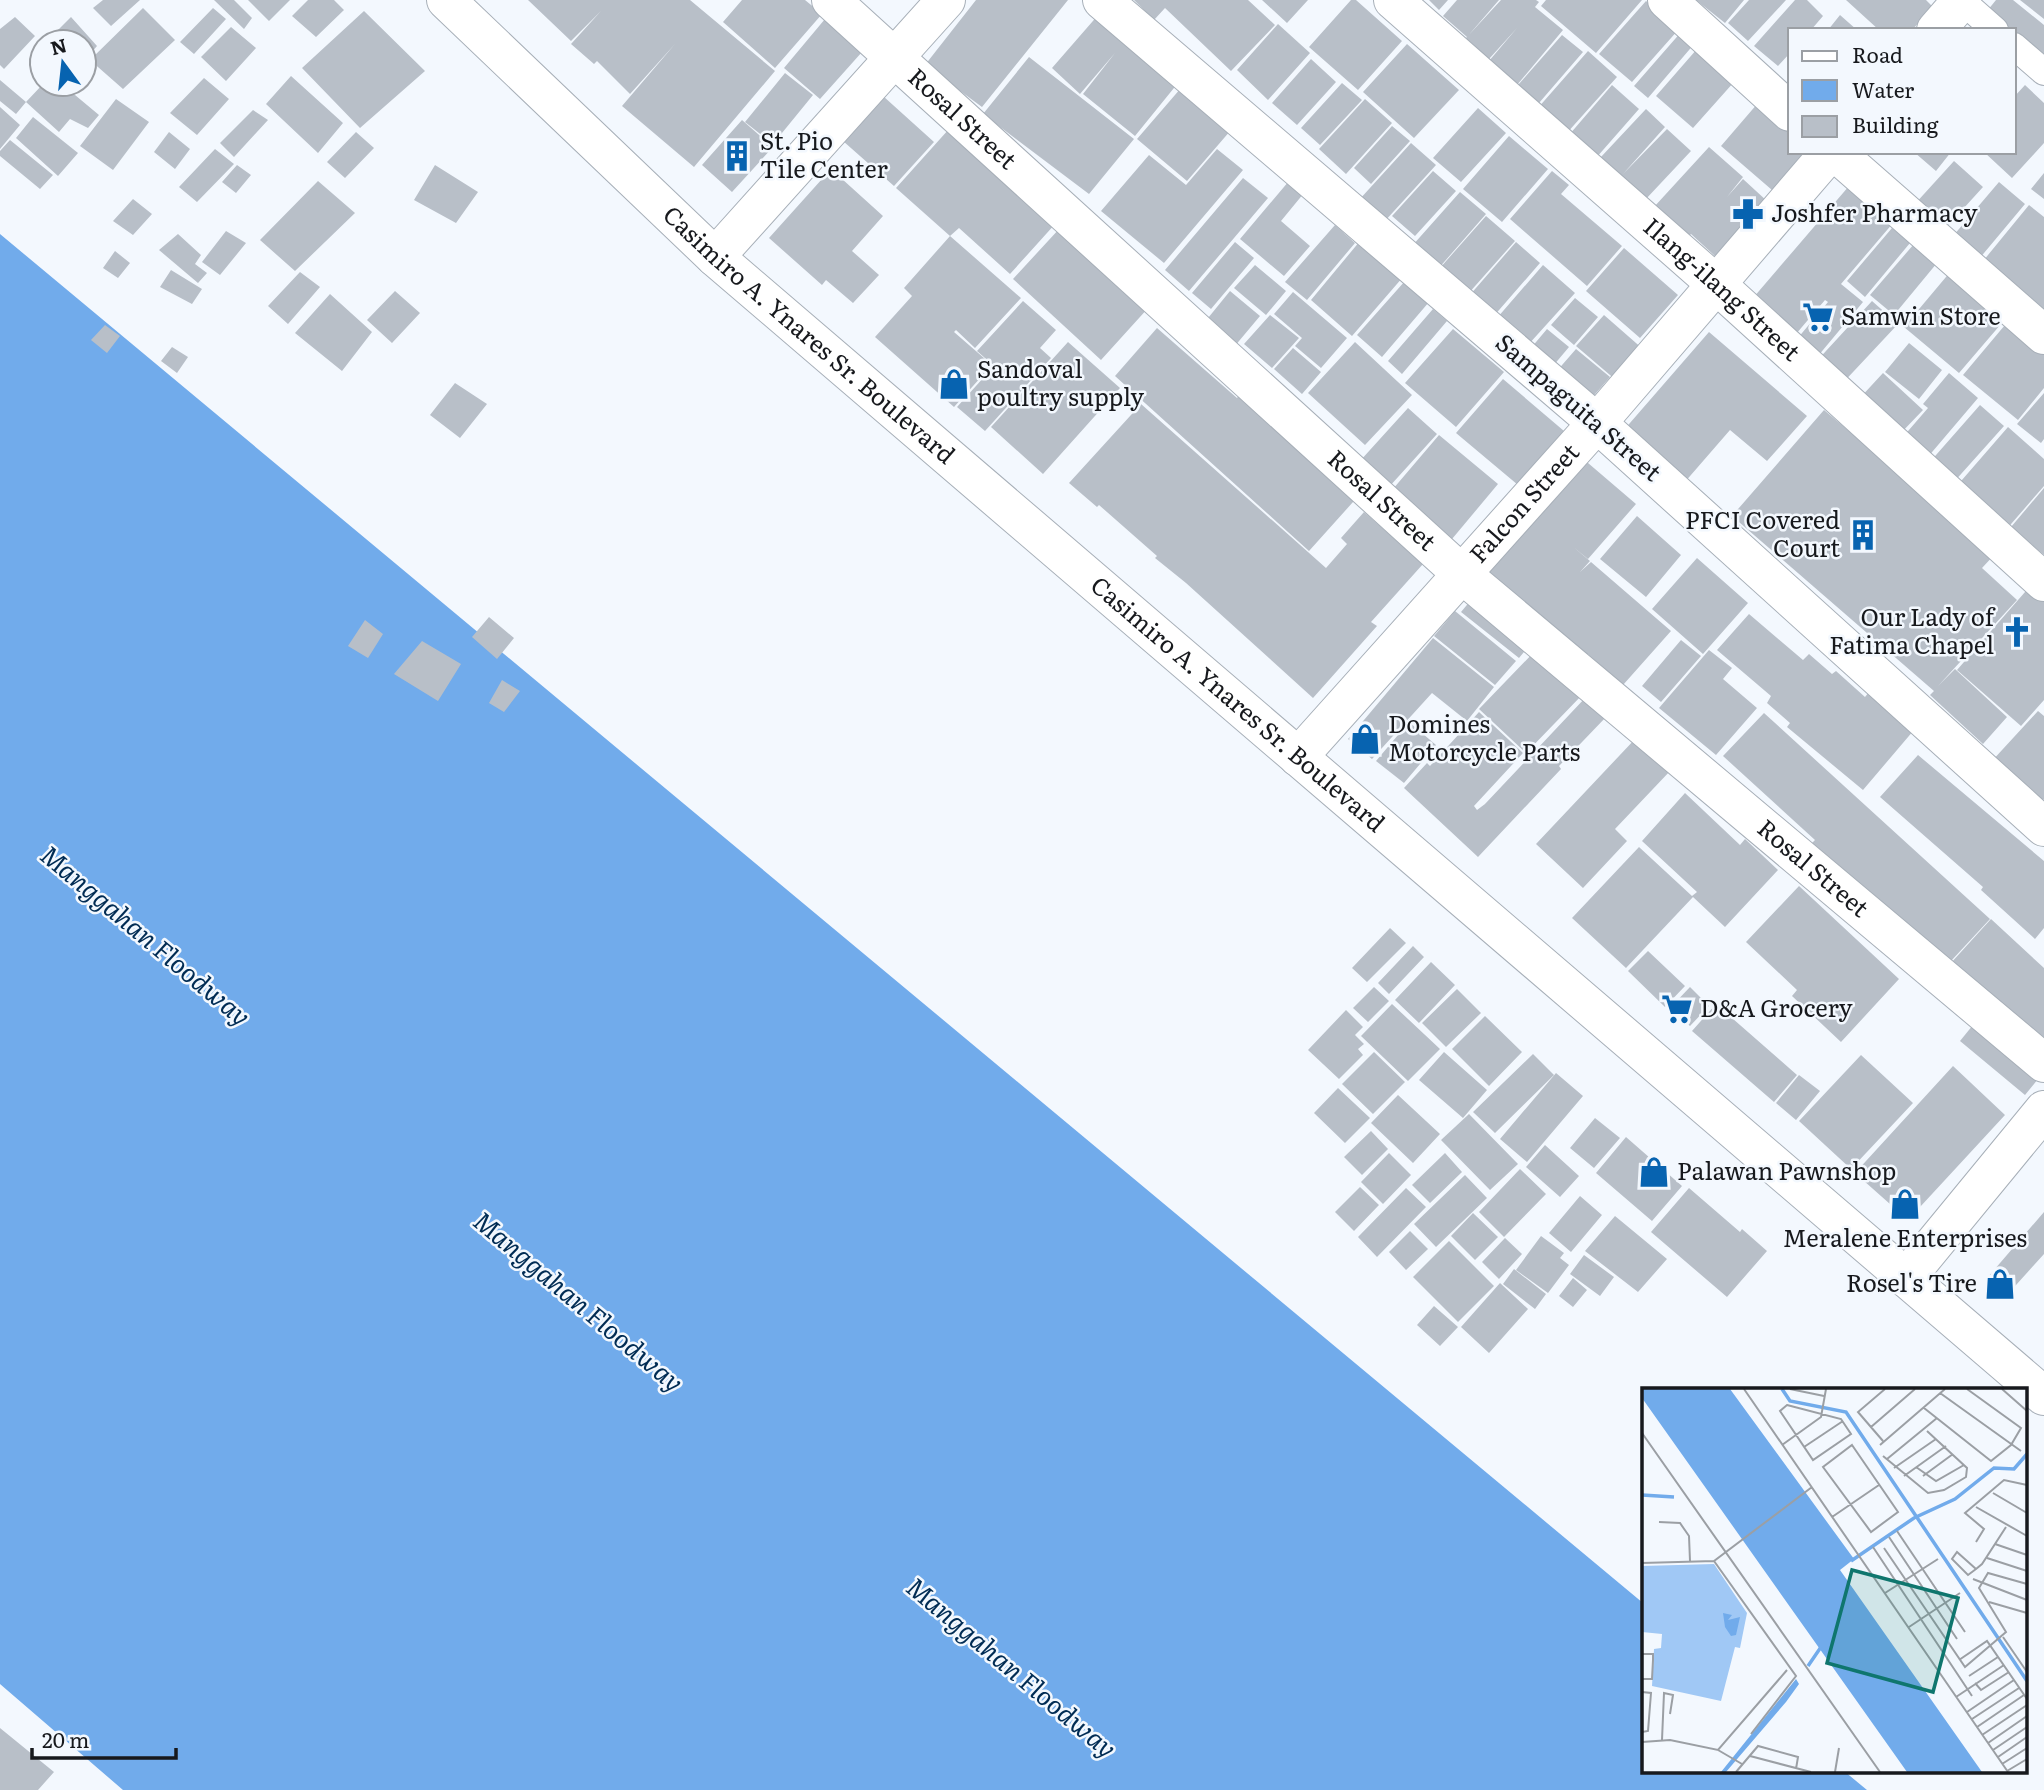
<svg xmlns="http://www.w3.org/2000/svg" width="2044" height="1790" viewBox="0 0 2044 1790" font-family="Literata,serif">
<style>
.water{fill:#71abeb}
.building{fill:#b8bfc8}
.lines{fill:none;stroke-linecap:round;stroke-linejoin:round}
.service-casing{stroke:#a7afb8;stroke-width:28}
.minor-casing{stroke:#a7afb8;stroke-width:40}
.tertiary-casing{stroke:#a7afb8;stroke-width:40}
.secondary-casing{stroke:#a7afb8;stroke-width:40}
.service{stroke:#fff;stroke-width:26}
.minor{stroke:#fff;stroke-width:38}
.tertiary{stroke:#fff;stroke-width:38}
.secondary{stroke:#fff;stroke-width:38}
.labels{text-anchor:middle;stroke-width:5;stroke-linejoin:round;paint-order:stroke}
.street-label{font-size:24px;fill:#17191d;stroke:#f3f8fe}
.poi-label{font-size:24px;fill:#17191d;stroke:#f3f8fe;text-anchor:start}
.water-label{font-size:26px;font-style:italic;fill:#012c54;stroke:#f3f8fe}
.inset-river{fill:none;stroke:#71abeb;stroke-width:3.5}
.inset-road{fill:none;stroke:#9b9fa4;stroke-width:2}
.view{fill:#0f766e;fill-opacity:0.15;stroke:#0f766e;stroke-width:3.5}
.inset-edge{fill:none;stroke:#17191d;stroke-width:3.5}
</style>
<rect width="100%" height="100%" fill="#f3f8fe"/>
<!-- water -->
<path class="water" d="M0 234 1643 1603V1771H1844L1867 1790H123L0 1684Z"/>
<!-- building -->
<path class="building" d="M103 0H140L111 26 93 8Z
M214 0H234L252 18 244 29Z
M248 0H290L269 21Z
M308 0H334L344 10 316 37 292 16Z
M528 0H690L775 71 694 167 622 106 675 44 630 94 597 61 594 64 571 44 601 11 571 41Z
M742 0H805L822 14 775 68 723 22Z
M976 0H1068L982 107 925 65Z
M1134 0H1248L1275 25 1231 71 1165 8 1154 20Z
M1262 0H1308L1287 23Z
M1351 0H1356L1402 41 1358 90 1309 47Z
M1429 0H1448L1439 10Z
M1457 0H1499L1467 37 1443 16Z
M1501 0H1536L1539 2 1535 7 1563 30 1517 85 1489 61 1517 28 1489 59 1466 38Z
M1546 0H1642L1596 53 1541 6Z
M1696 0H1744L1725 23Z
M1749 0H1786L1748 41 1728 23Z
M1795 0H1807L1823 16 1811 30H1790V53L1778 66 1754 46Z
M1846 0H1926L1933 7 1912 30H1879Z
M1996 0H2013L2044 25V62L2014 43V30H1999L1983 16Z
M2020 0H2044V19Z
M1646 1 1679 29 1632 82 1599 54Z
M143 8 175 40 123 89 90 60Z
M213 8 226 19 194 54 180 42Z
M364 11 425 71 360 128 302 68Z
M1099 14 1178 83 1135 136 1083 94 1115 53 1080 94 1052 68Z
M1840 15 1857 30H1828Z
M15 17 35 36 4 69 0 65V29Z
M71 17 97 46 84 61 91 69 84 75V42H46Z
M825 19 862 52 820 99 784 68Z
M1278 24 1310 53 1268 100 1237 70Z
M231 27 256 48 226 81 201 57Z
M1682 31 1695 43 1648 98 1634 86Z
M1562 35 1583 52 1539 103 1518 85Z
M1407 44 1459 90 1414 138 1363 92Z
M42 46V67L31 58Z
M1697 49 1734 82 1693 128 1656 96Z
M1588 51 1617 77 1566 134 1537 109Z
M1029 57 1134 139 1089 194 983 114Z
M1311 59 1336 82 1297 125 1272 103Z
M785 73 813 95 773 144 745 122Z
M291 76 343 123 318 153 266 104Z
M204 78 229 99 197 135 170 113Z
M0 80 26 102 16 114 0 101Z
M1342 83 1362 100 1320 145 1301 128Z
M43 84H75L69 90 99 115 88 128 70 119 59 132 26 102Z
M1612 85 1639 109 1596 158 1569 135Z
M2025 85 2044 103V143L2012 178 1984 152H2014V97Z
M1181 88 1231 130 1187 181 1137 139Z
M883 96 934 142 894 186 843 141Z
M116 99 149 122 113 170 80 146Z
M1365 99 1392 123 1346 174 1319 149Z
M1758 103 1790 130V152H1805L1772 190 1721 146Z
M0 107 20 125 0 149Z
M1478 108 1506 133 1461 182 1433 158Z
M1646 109 1665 127 1623 174 1667 129 1691 151 1645 200 1600 158Z
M253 110 268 120 234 157 220 143Z
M33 117 78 153 58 176 16 138Z
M742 120 773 147 732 192 702 165Z
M1392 126 1410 141 1371 184 1354 168Z
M949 129 1056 223 1010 274 959 228 950 236 1021 298 975 348 956 330 954 332 992 365 954 407 875 337 912 296 904 288 950 236 896 188Z
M169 132 190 149 175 169 154 152Z
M356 132 374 148 345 178 327 162Z
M1509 136 1548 169 1502 222 1463 189Z
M10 140 53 175 40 189 0 156V151Z
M1411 143 1436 165 1384 222 1359 200Z
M1709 147 1743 177 1727 197 1743 179 1768 202 1716 257 1691 234 1688 237 1654 207Z
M215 149 234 164 197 202 179 187Z
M1217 149 1243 170 1164 263 1101 211 1149 155 1186 185Z
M1914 152H1951L1936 171Z
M1954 161 1983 187 1943 231 1914 205Z
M237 165 251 175 236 193 222 182Z
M435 165 478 192 456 223 414 200Z
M831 169 883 216 852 251 879 275 853 303 826 280 822 285 769 238Z
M1433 171 1456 191 1415 236 1392 216Z
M1552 171 1569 185 1561 194 1622 246 1587 286 1510 219Z
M2044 173V199L2031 189Z
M1243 178 1268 198 1189 291 1165 270Z
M1855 179 1899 216 1841 284 1863 302 1818 356 1797 339 1828 302 1825 300 1796 334 1753 298Z
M318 181 355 213 295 271 260 240Z
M1289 181 1304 193 1281 221 1310 246 1284 276 1240 239Z
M1999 182 2025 204 1979 259 1953 236Z
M1460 192 1486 214 1438 269 1412 246Z
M133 199 152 214 133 235 113 221Z
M2029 205 2044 217V314L1979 266Z
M1486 216 1515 241 1468 294 1439 269Z
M1335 225 1355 243 1307 300 1285 282Z
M1060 228 1149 307 1101 360 1013 279Z
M1892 228 1910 243 1865 297 1847 281Z
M226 231 246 243 220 275 202 262Z
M178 234 201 255 195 264 207 273 198 283 159 250Z
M1360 241 1403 277 1352 336 1311 300Z
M1235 242 1254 258 1211 309 1192 293Z
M1516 242 1540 263 1493 317 1469 296Z
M1914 244 1937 263 1894 315 1870 295Z
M1624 248 1678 295 1640 338 1586 291Z
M115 251 130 263 118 278 103 268Z
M1255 265 1286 291 1266 315 1234 288Z
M1543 265 1575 293 1528 345 1497 318Z
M171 270 202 289 192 304 160 287Z
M1951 271 2007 317 1959 373 1904 327Z
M300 272 320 287 288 324 268 306Z
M1405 281 1429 302 1382 357 1357 335Z
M395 291 420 313 392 343 367 320Z
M1230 291 1260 316 1234 347 1204 323Z
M1293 292 1347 338 1321 368 1295 346 1302 338 1274 314Z
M330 294 372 332 342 371 295 333Z
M1575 298 1598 317 1574 345 1551 325Z
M1023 301 1056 330 1040 348 1051 358 985 431 957 407 994 366 977 351Z
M1872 301 1898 324 1839 387 1814 364Z
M1433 309 1447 321 1402 374 1388 361Z
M1270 315 1299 338 1272 368 1244 344Z
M1604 315 1644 350 1617 381 1576 346Z
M2010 319 2044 347V388L2018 420 1963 375Z
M105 325 120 336 107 353 91 340Z
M1157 328 1237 398 1240 394 1362 492 1309 551 1115 376Z
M1453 329 1504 372 1456 427 1405 383Z
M1547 329 1569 347 1553 366 1531 348Z
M1709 332 1807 416 1767 461 1730 430 1684 483 1623 431Z
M1068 342 1120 388 1043 474 991 427Z
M1355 342 1412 395 1365 445 1308 393Z
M1909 343 1942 370 1919 399 1885 372Z
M172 347 188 357 177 373 161 361Z
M1293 348 1321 372 1302 394 1274 369Z
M1576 349 1610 377 1583 408 1549 380Z
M1883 373 1923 410 1899 435 1859 399Z
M1949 373 1978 398 1927 458 1902 438 1928 408 1923 404Z
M1503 379 1564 431 1518 485 1456 433Z
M455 383 487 404 460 438 430 415Z
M2044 393V439L2041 443 2017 424Z
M1141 404 1326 568 1347 544 1341 538 1364 512 1423 564 1371 622 1377 626 1313 698 1186 583 1155 558 1157 556 1099 505 1097 507 1069 483Z
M1980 405 2004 426 1953 483 1929 463Z
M1408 408 1437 434 1389 487 1360 461Z
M1824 410 1995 554 1982 568 2017 600 1938 686 1955 669 2007 717 1983 744 1930 695 1934 691 1732 516Z
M2008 427 2044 459V486L2005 531 1955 488Z
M1439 435 1498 484 1447 545 1387 496Z
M1581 457 1636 504 1588 559 1572 546 1590 561 1580 572 1591 562 1671 631 1623 685 1588 654 1582 660 1480 573Z
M2044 488V555L2011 527Z
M1637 516 1681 555 1646 597 1600 559Z
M1697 558 1748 603 1703 654 1652 609Z
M2032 584 2044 595V700L2021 726 1957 670Z
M1476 594 1533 641 1519 658 1461 612Z
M1455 611 1516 661 1495 685 1434 636Z
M1749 614 1803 660 1809 654 1832 674 1836 671 1865 697 1869 692 1914 730 1863 790 1787 727 1790 723 1767 703 1771 696 1717 650Z
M489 617 514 638 497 659 472 637Z
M365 620 383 634 368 658 348 646Z
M1433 638 1494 687 1467 721 1432 693 1372 759 1348 739Z
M1681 640 1701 656 1661 702 1642 686Z
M422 641 461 664 438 701 394 674Z
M1536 650 1583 694 1526 753 1479 709Z
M1709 650 1732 668 1723 679 1757 708 1716 755 1659 708Z
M502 680 520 691 504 712 489 703Z
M1586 697 1607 716 1559 766 1561 769 1478 857 1404 788 1427 763 1430 766 1479 712 1523 753 1474 806 1477 810 1485 804Z
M2038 711 2044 716V799L2039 805 1991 762Z
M1764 713 1990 919 1951 961 1812 843 1815 840 1723 756Z
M1409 722 1436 745 1404 783 1376 761Z
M1636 738 1671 770 1615 829 1627 841 1583 888 1536 844Z
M1918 755 2044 861V928L2035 939 1981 890 1983 887 1880 797Z
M1685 793 1740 845 1745 839 1778 870 1725 927 1693 897 1626 968 1572 918 1639 847 1692 896 1697 892 1642 841Z
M1799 886 1899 979 1841 1042 1792 996 1797 990 1746 942Z
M1991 919 2044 968V1043L1950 964Z
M1390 928 1406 943 1367 982 1352 968Z
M1413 946 1424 957 1389 994 1378 983Z
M1648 951 1685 986 1665 1007 1628 971Z
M1431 962 1455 985 1419 1023 1395 1000Z
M1374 987 1389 1001 1368 1022 1353 1008Z
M1690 987 1709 1006 1690 1026 1670 1008Z
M1457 989 1481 1013 1446 1047 1422 1023Z
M1392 1004 1440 1049 1408 1081 1361 1036Z
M1716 1004 1797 1075 1774 1102 1692 1031Z
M1346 1010 1363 1027 1355 1035 1364 1044 1358 1049 1363 1055 1339 1079 1308 1050Z
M1485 1016 1522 1052 1489 1086 1452 1049Z
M1973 1025 2038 1079 2025 1095 1960 1041Z
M1374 1052 1405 1082 1373 1114 1342 1084Z
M1444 1052 1487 1090 1463 1118 1419 1080Z
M1533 1054 1554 1075 1495 1133 1473 1112Z
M1861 1055 1913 1103 1851 1169 1799 1121Z
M1953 1066 2005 1115 1908 1220 1855 1173Z
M1556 1073 1583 1096 1527 1162 1500 1139Z
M1799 1075 1820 1091 1796 1120 1776 1103Z
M1338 1088 1370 1118 1345 1143 1314 1113Z
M1398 1095 1440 1134 1413 1163 1371 1123Z
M1469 1114 1518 1164 1490 1190 1441 1140Z
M1595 1118 1620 1138 1594 1168 1570 1148Z
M1371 1131 1388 1149 1362 1175 1344 1157Z
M1626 1137 1682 1186 1652 1221 1596 1173Z
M1545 1145 1579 1176 1560 1197 1526 1167Z
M1389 1153 1411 1175 1383 1204 1361 1182Z
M1445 1153 1462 1172 1430 1203 1412 1185Z
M1520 1169 1546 1194 1504 1237 1479 1212Z
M1465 1175 1487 1198 1436 1247 1414 1224Z
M1360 1187 1379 1205 1354 1231 1335 1212Z
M1406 1188 1426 1207 1377 1257 1358 1237Z
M1689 1188 1740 1232 1742 1229 1767 1251 1727 1297 1651 1232Z
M1580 1196 1602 1215 1571 1252 1549 1233Z
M2044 1212V1254L2007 1295 1988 1277Z
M1473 1213 1498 1237 1475 1260 1451 1236Z
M1615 1216 1667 1259 1638 1292 1585 1251Z
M1410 1231 1428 1249 1406 1270 1389 1252Z
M1541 1236 1564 1253 1560 1258 1569 1265 1548 1293 1516 1270Z
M1505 1238 1522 1254 1499 1279 1482 1262Z
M1449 1241 1494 1286 1458 1322 1413 1277Z
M1584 1255 1614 1277 1600 1296 1570 1274Z
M1514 1269 1546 1294 1535 1309 1503 1284Z
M1573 1278 1587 1290 1573 1307 1559 1296Z
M1500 1283 1528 1309 1489 1353 1461 1327Z
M1434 1306 1458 1327 1440 1346 1417 1325Z
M0 1728 54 1772 38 1790H0Z"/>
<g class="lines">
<defs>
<path id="service" d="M1961 0 1995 30
M2014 46 2044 72"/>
<g id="minor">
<path id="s1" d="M831 0 1463 575 2044 1063"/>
<path d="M1102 0 1597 423 1830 152"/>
<path id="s2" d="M1393 0 1716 284 2044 582"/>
<path d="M1667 0 1790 112"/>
<path d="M1936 30 1962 0"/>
<path d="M1835 152 2044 335"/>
<path d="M715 257 946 0"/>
</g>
<g id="tertiary">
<path id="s3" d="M1298 757 1597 423 2044 827"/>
<path d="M1906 1278 2044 1110"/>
</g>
<g id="secondary">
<path id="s4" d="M446 0 715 257 2044 1396"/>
</g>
</defs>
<!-- service casing -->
<use href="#service" class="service-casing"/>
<!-- minor casing -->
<use href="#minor" class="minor-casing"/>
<!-- tertiary casing -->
<use href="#tertiary" class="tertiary-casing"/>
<!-- secondary casing -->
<use href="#secondary" class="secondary-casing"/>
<!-- service -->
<use href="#service" class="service"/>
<!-- minor -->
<use href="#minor" class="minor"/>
<!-- tertiary -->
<use href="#tertiary" class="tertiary"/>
<!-- secondary -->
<use href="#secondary" class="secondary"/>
</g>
<!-- icons -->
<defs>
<symbol id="building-bare" viewBox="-9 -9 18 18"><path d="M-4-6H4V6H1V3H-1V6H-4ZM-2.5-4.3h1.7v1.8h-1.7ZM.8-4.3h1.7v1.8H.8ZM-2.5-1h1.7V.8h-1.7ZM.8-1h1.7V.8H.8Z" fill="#0763b0" stroke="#f3f8fe" stroke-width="2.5" paint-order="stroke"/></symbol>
<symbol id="pharmacy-bare" viewBox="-9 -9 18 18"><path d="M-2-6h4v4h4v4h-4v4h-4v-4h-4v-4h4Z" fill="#0763b0" stroke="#f3f8fe" stroke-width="2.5" paint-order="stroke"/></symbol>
<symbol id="supermarket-bare" viewBox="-9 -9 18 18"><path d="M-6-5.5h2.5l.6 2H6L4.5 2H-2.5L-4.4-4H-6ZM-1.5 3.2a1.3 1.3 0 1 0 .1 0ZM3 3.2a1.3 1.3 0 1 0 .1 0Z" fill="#0763b0" stroke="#f3f8fe" stroke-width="2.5" paint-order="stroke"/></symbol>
<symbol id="shop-bare" viewBox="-9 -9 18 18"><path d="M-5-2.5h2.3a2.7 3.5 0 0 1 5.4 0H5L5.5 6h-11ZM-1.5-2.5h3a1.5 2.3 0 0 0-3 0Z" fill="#0763b0" stroke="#f3f8fe" stroke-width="2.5" paint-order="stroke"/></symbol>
<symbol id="church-bare" viewBox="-9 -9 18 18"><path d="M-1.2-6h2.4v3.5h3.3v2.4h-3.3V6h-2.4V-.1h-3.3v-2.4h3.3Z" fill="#0763b0" stroke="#f3f8fe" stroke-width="2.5" paint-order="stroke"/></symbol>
</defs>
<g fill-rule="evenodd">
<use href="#building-bare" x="715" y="134" width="44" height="44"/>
<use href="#pharmacy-bare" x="1726" y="192" width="44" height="44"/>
<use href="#supermarket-bare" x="1796" y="295" width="44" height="44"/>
<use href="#shop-bare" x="932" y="362" width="44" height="44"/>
<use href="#building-bare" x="1841" y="513" width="44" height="44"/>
<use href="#church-bare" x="1995" y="610" width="44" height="44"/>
<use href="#shop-bare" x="1343" y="717" width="44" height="44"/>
<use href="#supermarket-bare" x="1655" y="987" width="44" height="44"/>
<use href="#shop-bare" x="1632" y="1150" width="44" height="44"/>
<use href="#shop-bare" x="1883" y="1182" width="44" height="44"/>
<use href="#shop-bare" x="1978" y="1262" width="44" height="44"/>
</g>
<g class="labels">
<!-- street labels -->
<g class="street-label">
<text dy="8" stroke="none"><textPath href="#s1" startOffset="177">Rosal Street</textPath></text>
<text dy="8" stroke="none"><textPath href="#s2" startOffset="438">Ilang-ilang Street</textPath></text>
<text dy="8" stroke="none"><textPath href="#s4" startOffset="494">Casimiro A. Ynares Sr. Boulevard</textPath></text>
<text transform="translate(1578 408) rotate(41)" y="8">Sampaguita Street</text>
<text dy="8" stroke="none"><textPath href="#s1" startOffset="744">Rosal Street</textPath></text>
<text dy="8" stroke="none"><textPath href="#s3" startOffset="340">Falcon Street</textPath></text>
<text dy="8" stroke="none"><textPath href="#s4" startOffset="1060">Casimiro A. Ynares Sr. Boulevard</textPath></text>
<text dy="8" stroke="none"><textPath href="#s1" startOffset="1311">Rosal Street</textPath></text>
</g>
<!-- poi labels -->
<g class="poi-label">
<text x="760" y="150">St. Pio<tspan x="760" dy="28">Tile Center</tspan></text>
<text x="1771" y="222">Joshfer Pharmacy</text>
<text x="1841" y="325">Samwin Store</text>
<text x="977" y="378">Sandoval<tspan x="977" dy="28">poultry supply</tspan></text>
<text x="1840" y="529" text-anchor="end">PFCI Covered<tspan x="1840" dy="28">Court</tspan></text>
<text x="1994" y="626" text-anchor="end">Our Lady of<tspan x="1994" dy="28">Fatima Chapel</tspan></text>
<text x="1388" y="733">Domines<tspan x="1388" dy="28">Motorcycle Parts</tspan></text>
<text x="1700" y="1017">D&amp;A Grocery</text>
<text x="1677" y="1180">Palawan Pawnshop</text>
<text x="1905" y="1247" text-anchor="middle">Meralene Enterprises</text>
<text x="1977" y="1292" text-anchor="end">Rosel's Tire</text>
</g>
<!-- water labels -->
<g class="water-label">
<text transform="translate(145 936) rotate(40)" y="9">Manggahan Floodway</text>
<text transform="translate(578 1302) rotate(40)" y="9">Manggahan Floodway</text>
<text transform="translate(1011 1668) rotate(40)" y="9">Manggahan Floodway</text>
</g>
</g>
<!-- overview -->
<g transform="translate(1642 1388)">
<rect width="385" height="385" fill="#f3f8fe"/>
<path d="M72 176 105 225 98 260 93 259 79 313 10 298 12 261 19 260 20 246 0 244V178Z" fill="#a0c8f5"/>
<path d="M0 1H88L212 171 198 182 340 384H265L0 10ZM81 225 90 227 86 232 98 229 94 247 89 248 83 239ZM154 291 157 296 144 314 84 384H79Z" fill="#71abeb"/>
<path class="inset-river" d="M140 1 148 13 204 24 385 293M0 107 32 109M209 173 272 130 313 111 352 80 372 81 385 66M166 278 179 259"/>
<path class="inset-road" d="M102 1 366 384M148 1 182 8M360 1 385 23M298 5 379 63M145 17 199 31 209 46 171 72 138 23ZM282 20 349 73 369 57 379 40 325 1M229 39 273 1M0 45 238 384M241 53 216 24 243 1M140 57 179 29 184 1M210 57 256 124 229 144 181 79ZM238 57 303 1M162 59 201 33M241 68 286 105 302 102 324 89 325 80 285 43M245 71 295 30M274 79 294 93 322 77M252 80 294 51M262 88 304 58M281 88 311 66M351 105 385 125M334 119 385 148M190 129 237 97M17 134 38 135 47 148 48 173M255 143 323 244M247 149 315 251M334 154 342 141 323 125 362 92 385 97M353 156 385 167M231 159 330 308M242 160 323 279 364 244 337 200 346 185 385 196M345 170 385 183M72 173 154 288 109 346M0 175 72 173 170 99M334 181 315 164 310 171 326 187 334 181 340 176 364 139M331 191 385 212M243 205 296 171M347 214 385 225M267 239 318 205M361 249 385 284M0 266H11V272L10 291H0M317 272 345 253 385 311M327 288 356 269M333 295 339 302 367 284M0 304 9 305 6 343 0 344M314 309 362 277M325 324 372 292M330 331 377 300M335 339 382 307M340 347 385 317M20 352 22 305 31 307 28 326M0 354 28 352 76 362 145 282M346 355 385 328M76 362 100 376M351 362 385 339M108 368 169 384M356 369 385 349M360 376 385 360M365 383 385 371M94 384 116 358 156 369 154 381M193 384 197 360"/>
<path class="view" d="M210 182 316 210 291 304 185 275Z"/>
<rect width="385" height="385" class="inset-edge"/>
</g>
<!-- legend -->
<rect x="1788" y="28" width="228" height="126" fill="#f3f8fe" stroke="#9b9fa4" stroke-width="2"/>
<rect x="1802" y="51" width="35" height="10" fill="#ffffff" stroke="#9b9fa4" stroke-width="2"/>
<text x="1852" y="63" font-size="21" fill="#17191d">Road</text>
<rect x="1802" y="80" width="35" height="21" fill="#71abeb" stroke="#9b9fa4" stroke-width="2"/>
<text x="1852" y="98" font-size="21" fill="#17191d">Water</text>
<rect x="1802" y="116" width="35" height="21" fill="#b8bfc8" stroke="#9b9fa4" stroke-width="2"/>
<text x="1852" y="133" font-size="21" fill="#17191d">Building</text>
<!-- north arrow -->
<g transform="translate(63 63) rotate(345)"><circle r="33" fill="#f3f8fe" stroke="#9b9fa4" stroke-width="2"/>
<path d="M0-5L12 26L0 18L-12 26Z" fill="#0763b0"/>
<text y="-10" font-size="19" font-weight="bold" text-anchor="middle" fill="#17191d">N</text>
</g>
<!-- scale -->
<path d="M32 1748v10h144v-10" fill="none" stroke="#17191d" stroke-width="3.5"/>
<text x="42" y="1748" font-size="21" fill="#17191d" stroke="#f3f8fe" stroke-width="5" paint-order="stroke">20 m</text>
</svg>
